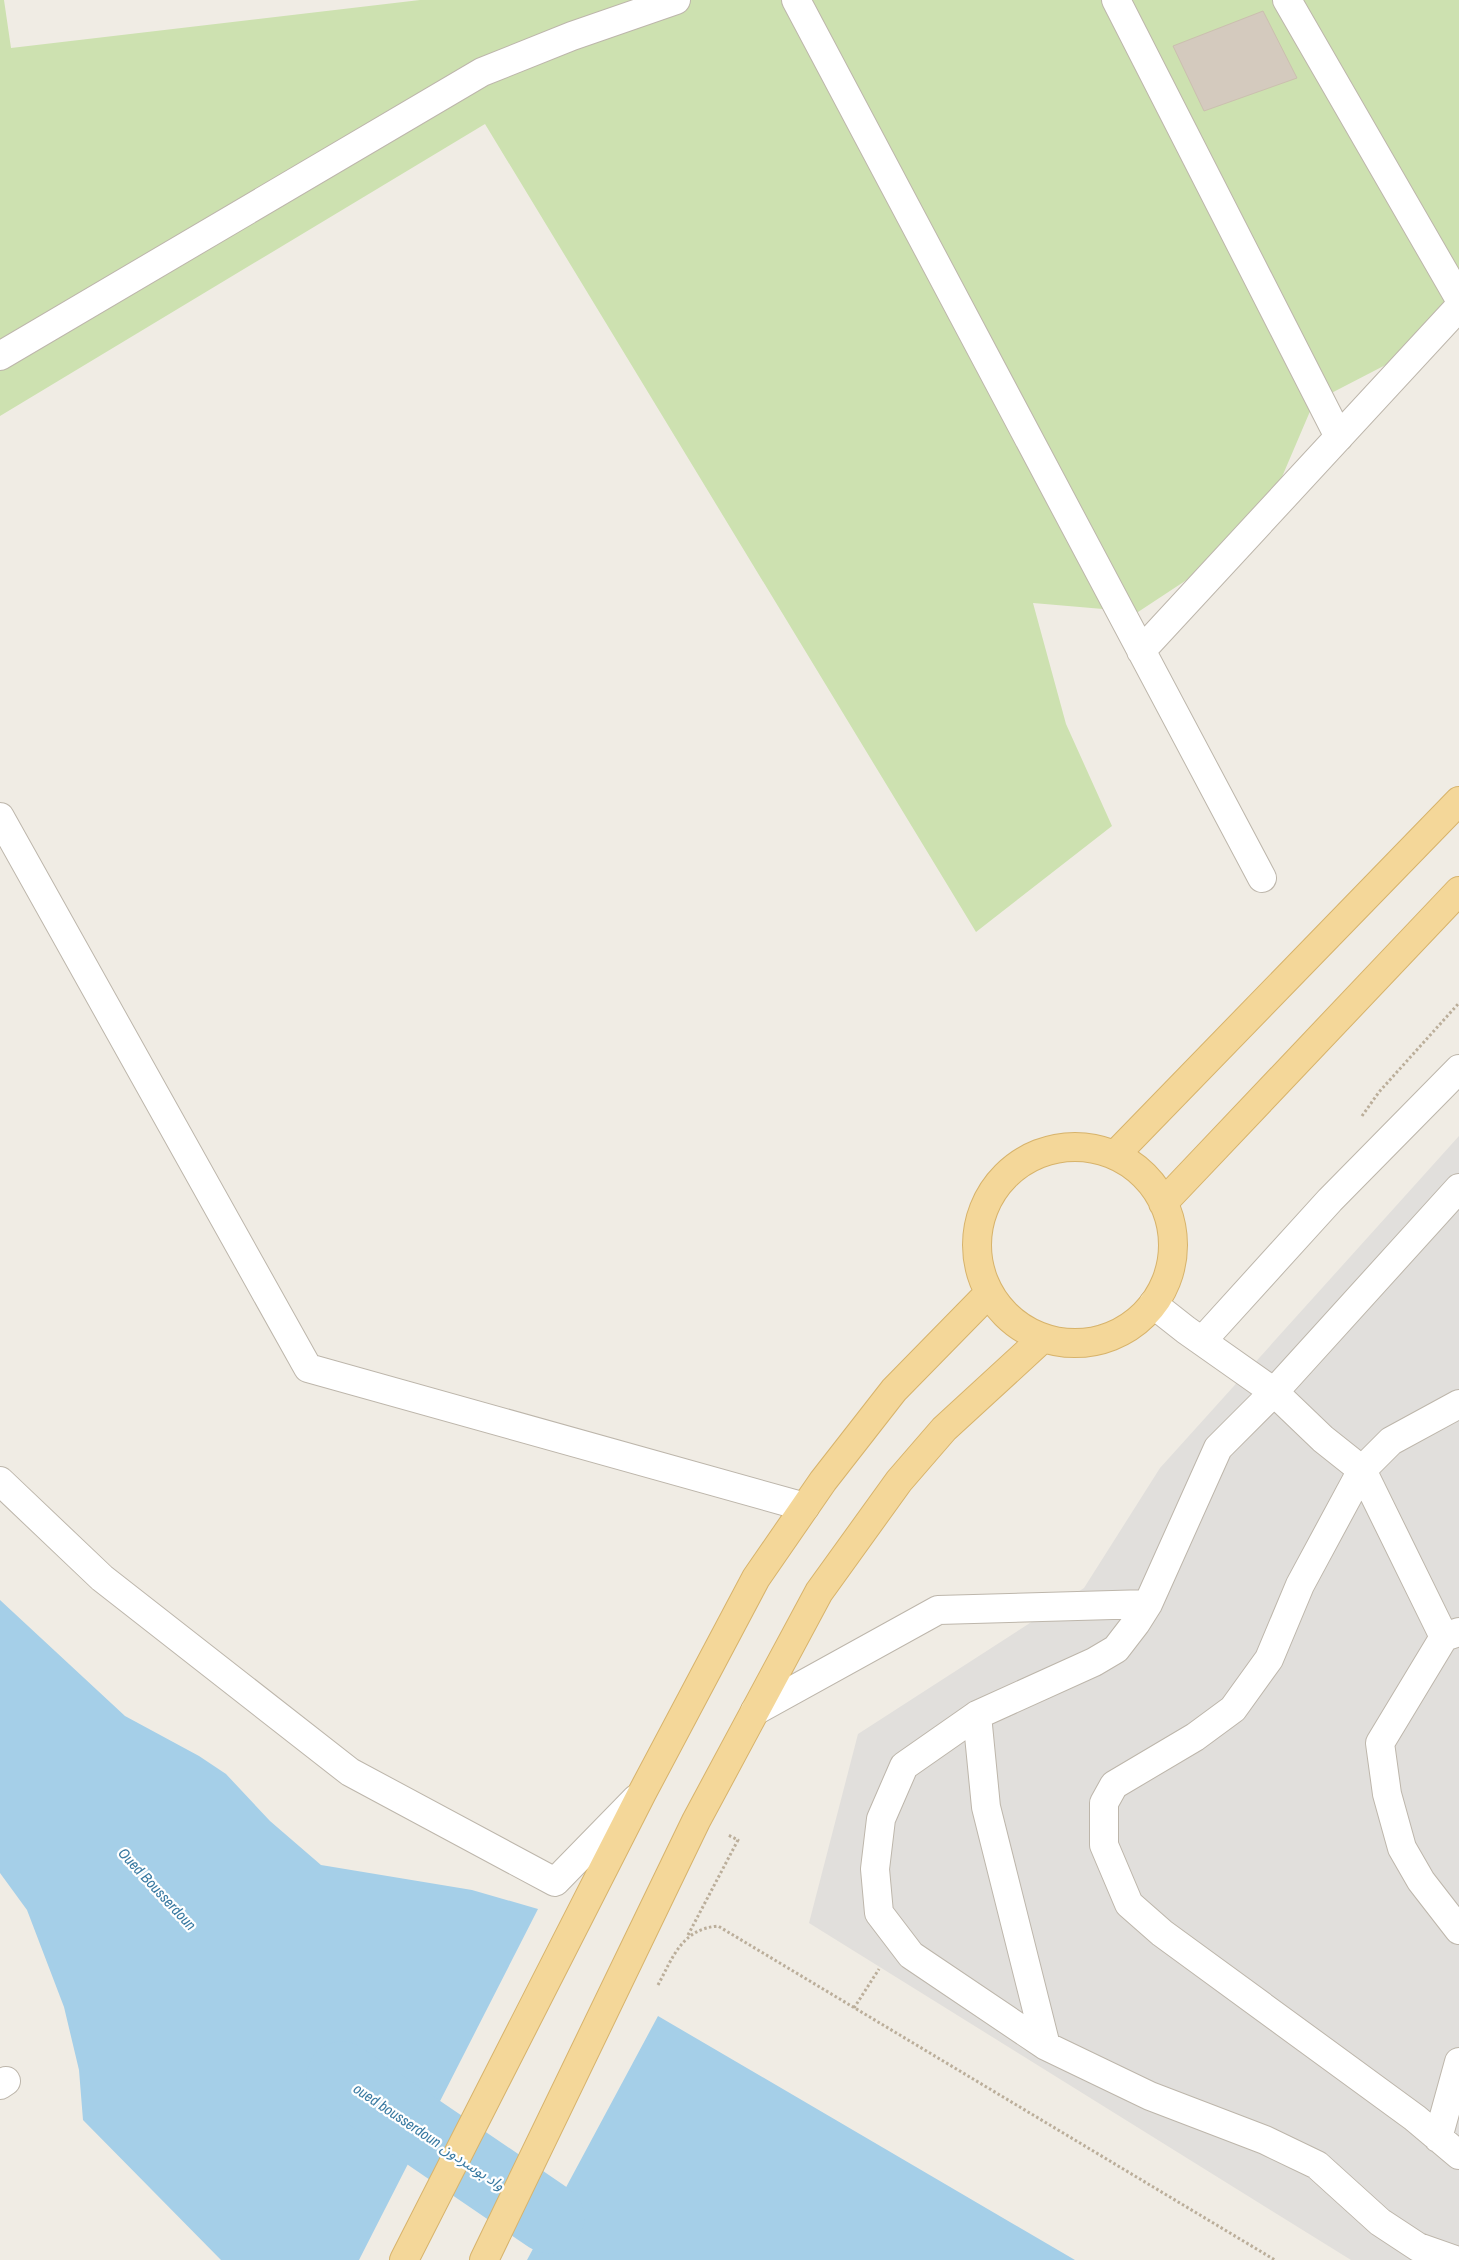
<svg xmlns="http://www.w3.org/2000/svg" width="1459" height="2260" viewBox="0 0 1459 2260" font-family="'Archivo Narrow','Noto Sans Arabic',sans-serif">
<style>
.green{fill:#cde1b0}
.parking{fill:#e1dfdc}
.water{fill:#a5cfe8}
.lines{fill:none;stroke-linecap:round;stroke-linejoin:round}
.river{stroke:#a5cfe8;stroke-width:71}
.building{fill:#d4cabe;stroke:#cbbfaf}
.minor-casing{stroke:#bdb6ab;stroke-width:30}
.major-casing{stroke:#d7b36b;stroke-width:30}
.path{stroke:#bbae9a;stroke-width:3;stroke-dasharray:2.5 2.5;stroke-linecap:butt}
.minor{stroke:#fff;stroke-width:28}
.major{stroke:#f4d799;stroke-width:28}
.labels{text-anchor:middle;stroke-width:4.5;stroke-linejoin:round;paint-order:stroke}
.water-label{font-size:15px;font-style:italic;fill:#397aa2;stroke:#fff}
</style>
<rect width="100%" height="100%" fill="#f0ece4"/>
<!-- green -->
<path class="green" d="M0 0H4L11 48 420 0H1459V327L1314 402 1258 533 1138 612 1033 603 1066 724 1112 826 976 932 485 124 0 416Z"/>
<!-- parking -->
<path class="parking" d="M1459 1136V2260H1351L809 1923 858 1734 1084 1588 1160 1468Z"/>
<!-- water -->
<path class="water" d="M0 1600 125 1716 199 1756 226 1774 270 1821 321 1865 472 1890 538 1909 359 2260H221L83 2120 79 2070 64 2007 27 1910 0 1873Z
M658 2016 1075 2260H527Z"/>
<g class="lines">
<!-- river -->
<path class="river" d="M342 2077 549 2218"/>
</g>
<!-- building -->
<path class="building" d="M1263 11 1297 78 1204 111 1173 46Z"/>
<g class="lines">
<defs>
<path id="minor" d="M796 0 1262 878
M1116 0 1339 437
M1287 0 1459 298
M0 356 482 72 572 36 676 0
M1141 651 1459 307
M0 817 308 1368 805 1507
M1153 1304 1186 1330 1274 1392 1323 1439 1362 1470 1444 1637
M1202 1341 1330 1200 1459 1069
M1459 1404 1391 1441 1362 1470 1300 1585 1269 1659 1233 1709 1195 1737 1114 1785 1104 1803V1845L1129 1904 1162 1933 1415 2118 1459 2155
M0 1481 102 1578 350 1772 555 1882 636 1799
M1459 1632 1444 1637 1380 1743 1387 1794 1402 1848 1421 1881 1459 1930
M755 1711 938 1610 1148 1604
M977 1715 986 1807 1046 2046
M0 2085 6 2081
M1438 2138 1459 2062
M1455 2260 1418 2247 1380 2222 1317 2165 1265 2140 1150 2096 1046 2046 911 1955 879 1913 875 1869 881 1819 904 1766 977 1715 1094 1662 1116 1649 1136 1623 1148 1604 1218 1448 1274 1392 1459 1188"/>
<path id="major" d="M977 1245a98 98 0 1 1 196 0a98 98 0 1 1-196 0Z
M1115 1155 1459 801
M1163 1203 1459 891
M404 2260 642 1793 756 1578 823 1481 894 1390 989 1293
M484 2260 696 1821 819 1592 899 1481 944 1429 1042 1339"/>
</defs>
<!-- minor casing -->
<use href="#minor" class="minor-casing"/>
<!-- major casing -->
<use href="#major" class="major-casing"/>
<!-- path -->
<path class="path" d="M1362 1116 1379 1092 1459 1003
M688 1935 738 1840 728 1835
M658 1985C673 1957 682 1929 718 1926L1275 2260
M854 2008 879 1969"/>
<!-- minor -->
<use href="#minor" class="minor"/>
<!-- major -->
<use href="#major" class="major"/>
</g>
<g class="labels">
<!-- water labels -->
<g class="water-label">
<text transform="translate(157 1889) rotate(47)" y="5">Oued Bousserdoun</text>
<text transform="translate(429 2137) rotate(34)" y="5">oued bousserdoun واد بوسردون</text>
</g>
</g>
</svg>
